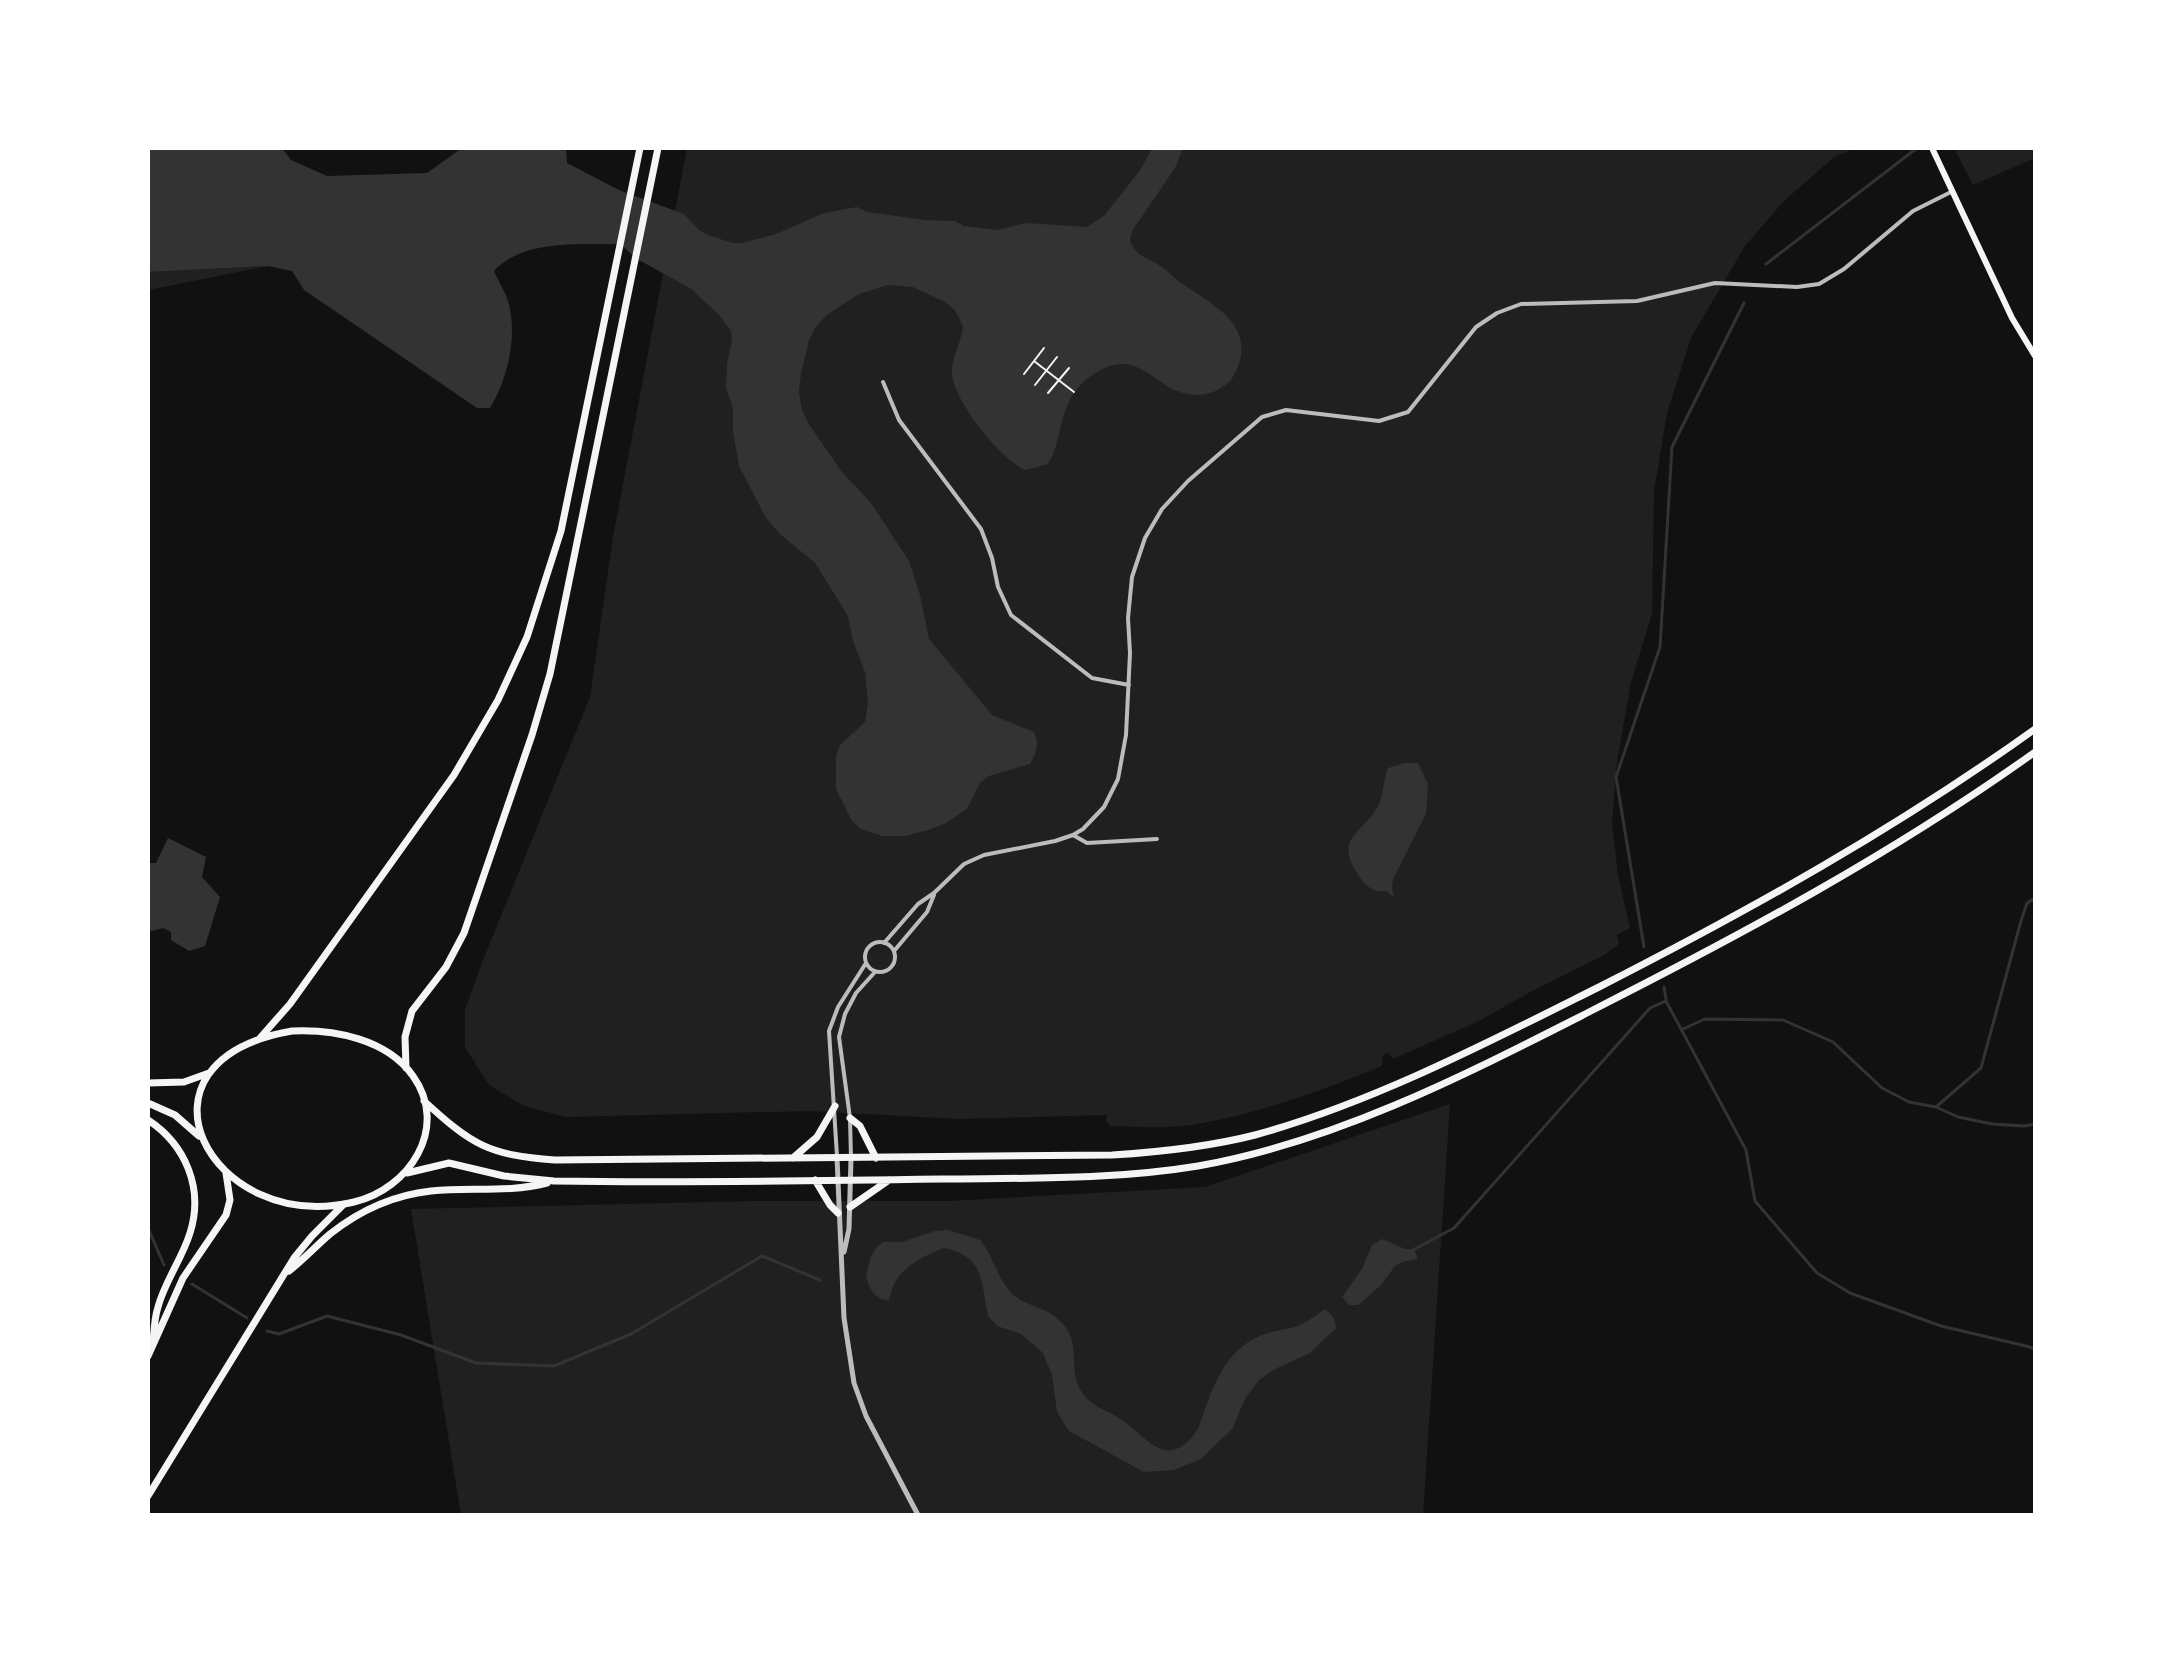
<svg xmlns="http://www.w3.org/2000/svg" width="2183" height="1663" viewBox="0 0 2183 1663" font-family="Arial,sans-serif">
<style>
.green{fill:#202020}
.water{fill:#333}
.lines{fill:none;stroke-linecap:round;stroke-linejoin:round}
.stream{stroke:#333;stroke-width:3}
.path{stroke:#f5f5f5;stroke-width:2}
.minor{stroke:#bcbcbc;stroke-width:4}
.tertiary{stroke:#bcbcbc;stroke-width:5}
.secondary{stroke:#f5f5f5;stroke-width:6}
.primary{stroke:#f5f5f5;stroke-width:7}
</style>
<rect width="100%" height="100%" fill="#111"/>
<!-- green -->
<path class="green" d="M687 148H1854L1833 158 1784 201 1745 246 1691 338 1667 413 1654 492 1652 614 1631 682 1617 762 1612 823 1618 875 1630 928 1617 935 1619 944 1604 955 1532 991 1479 1021 1393 1059 1388 1053 1383 1055 1382 1066C1324 1090 1265 1111 1203 1123 1173 1129 1141 1127 1110 1126L1106 1121 1107 1115 959 1119 809 1111 566 1117 524 1106 489 1085 465 1047V1010L481 965 590 697 613 537Z
M1954 148H2035V158L1973 185Z
M268 266 148 290V272Z
M1450 1104 1423 1515H461L411 1209 754 1201H949L1205 1187Z"/>
<!-- water -->
<path class="water" d="M148 148H282L291 160 327 176 427 173 462 148H566L567 163 619 190 684 214 699 230 708 235 732 243H742L776 234 824 213 857 207 868 212 925 220 955 221 964 226 997 230 1026 223 1087 227 1104 216 1141 169 1152 148H1183L1175 168 1132 231 1130 241C1137 258 1149 258 1162 267 1169 272 1174 278 1181 283 1213 305 1260 326 1234 375 1228 387 1212 394 1199 395 1157 397 1143 346 1099 371 1089 376 1078 386 1072 396 1059 417 1061 443 1048 464L1026 470C1002 462 953 400 952 374 951 357 962 342 963 326L955 310 945 302 913 287 888 285 859 294 828 314 816 326 809 340 801 373 799 392 802 410 808 423 842 472 871 503 909 561 920 595 929 639 992 715 1034 732C1040 743 1036 754 1030 764L989 776 980 783 967 809 944 824 928 830 905 836H883L861 829 852 821 836 789V756L840 745 865 722 868 703 865 672 853 641 848 616 815 563 780 534 766 518 739 466 733 432V408L726 388 727 363 732 341 731 331 719 315 690 288 637 259 620 244C580 245 523 239 494 271 498 281 505 291 508 301 518 335 508 378 490 408H477L304 290 292 271 268 266 148 272Z
M1405 763H1418L1428 784 1426 814 1393 879 1392 890 1394 895 1392 896 1387 891C1376 893 1367 888 1361 879 1330 836 1364 835 1379 804 1384 793 1383 779 1388 768Z
M168 838 206 857 202 877 220 897 205 946 189 951 171 940V932L163 928 148 932V863H156Z
M948 1230 980 1240C994 1257 999 1284 1016 1297 1032 1308 1050 1308 1064 1325 1080 1344 1069 1368 1080 1389 1088 1405 1104 1409 1119 1418 1148 1437 1167 1474 1198 1429 1212 1391 1221 1352 1262 1335 1273 1330 1287 1330 1298 1326 1308 1322 1316 1315 1325 1309L1334 1318 1336 1328 1310 1353 1273 1370 1259 1380 1245 1399 1232 1429 1201 1459 1174 1470 1144 1472 1069 1431 1057 1412 1052 1375 1043 1353 1021 1334 997 1326 988 1316C981 1283 985 1256 944 1248 926 1255 906 1264 895 1282 892 1288 891 1295 888 1301 874 1298 869 1289 866 1276L871 1256 876 1248 883 1242H902L935 1231Z
M1382 1239 1405 1249H1414L1418 1259 1402 1262 1395 1266 1381 1285 1358 1305H1349L1342 1297 1362 1269 1372 1245Z"/>
<g class="lines">
<!-- stream -->
<path class="stream" d="M1766 264 1917 148
M1644 947 1616 777 1660 647 1672 447 1744 303
M1664 987 1666 999
M1683 1029 1705 1019 1783 1020 1833 1042 1882 1088 1909 1102 1936 1107 1958 1117 1992 1124 2024 1126 2035 1124
M1936 1107 1981 1068 2021 921 2027 903 2035 898
M148 1228 164 1265
M1413 1250 1454 1228 1650 1008 1666 1001 1746 1150 1755 1201 1817 1273 1850 1293 1941 1326 2030 1347 2035 1350
M192 1284 247 1318
M267 1331 279 1334 327 1316 401 1335 476 1363 554 1366 631 1334 762 1256 820 1280"/>
<!-- path -->
<path class="path" d="M1034 361 1074 392
M1024 374 1044 348
M1035 385 1057 357
M1048 393 1069 368"/>
<!-- minor -->
<path class="minor" d="M883 382 899 420 981 529 992 558 998 587 1011 615 1092 678 1129 685
M1073 835 1087 843 1157 839
M865 957a15 15 0 1 1 30 0a15 15 0 1 1-30 0Z
M884 943 918 904 934 893 964 864 984 855 1055 841 1073 835 1083 829 1104 807 1118 779 1126 735 1130 653 1128 618 1132 577 1145 538 1162 509 1188 481 1262 417 1286 410 1379 421 1408 412 1476 327 1497 313 1521 304 1637 301 1715 283 1797 287 1819 284 1844 269 1913 211 1953 191
M894 951 927 912 934 895
M837 1156 829 1031 838 1007 866 963
M851 1158 850 1118 839 1037 845 1014 856 993 875 972"/>
<!-- tertiary -->
<path class="tertiary" d="M837 1158 844 1318 854 1383 866 1416 918 1515
M844 1252 849 1229 851 1158"/>
<!-- secondary -->
<path class="secondary" d="M1932 148 2012 318 2035 356"/>
<!-- primary -->
<path class="primary" d="M292 1031C334 1029 387 1039 413 1076 450 1128 409 1189 354 1202 210 1236 118 1061 292 1031Z
M260 1038 290 1004 454 775 498 700 527 637 561 531 640 148
M406 1068 405 1037 412 1011 446 967 464 933 532 735 550 674 658 148
M148 1083 184 1082 209 1073
M424 1101C472 1145 488 1155 555 1160L1112 1155C1161 1152 1208 1147 1255 1135 1372 1103 1491 1041 1599 987 1750 910 1897 828 2035 729
M148 1103 175 1115 199 1136
M850 1118 860 1126 876 1158
M148 1120C186 1145 204 1189 190 1233 182 1259 165 1281 158 1307 154 1319 154 1332 153 1344
M793 1158 817 1137 835 1106
M407 1173 449 1163 504 1176 554 1181C683 1183 814 1181 944 1179 1028 1178 1114 1180 1198 1166 1335 1142 1465 1075 1589 1012 1743 934 1894 853 2035 752
M815 1180 830 1205 838 1213
M850 1207 889 1180
M289 1271C304 1259 316 1246 330 1234 359 1211 394 1195 431 1191 470 1187 508 1193 547 1183
M148 1356 183 1278 226 1215 230 1200 226 1173
M148 1496 294 1258 312 1236 344 1204"/>
</g>
<!-- border -->
<rect width="2183" height="1663" fill="none" stroke="#ffffff" stroke-width="300"/>
</svg>
